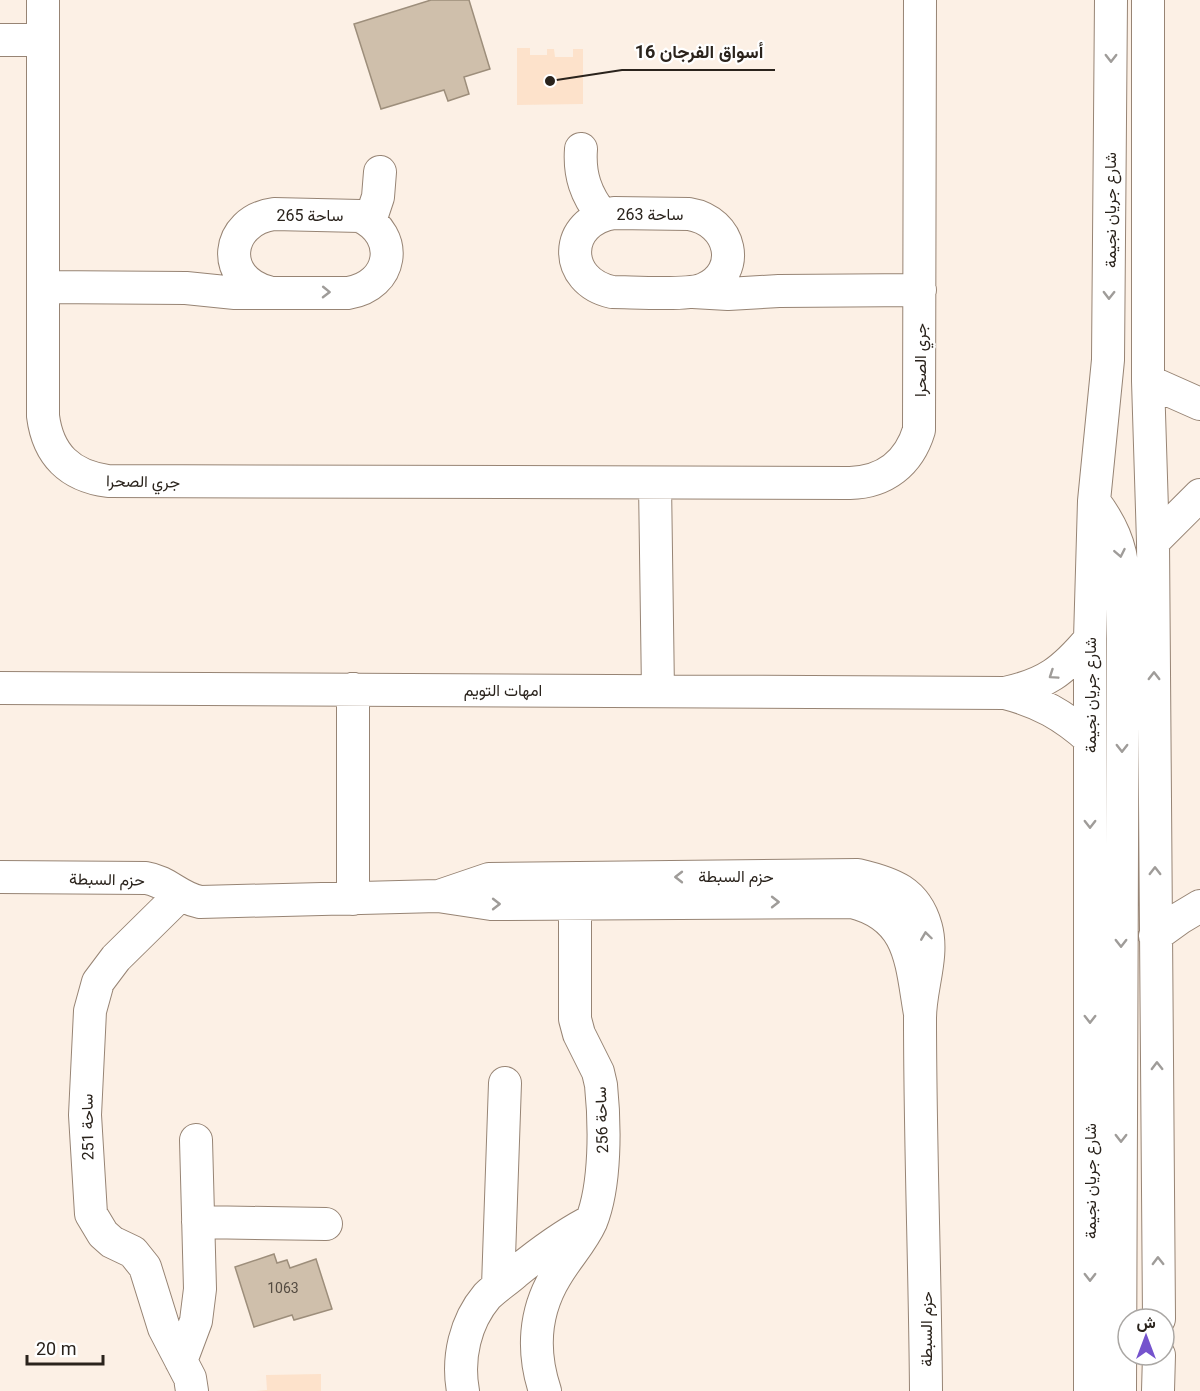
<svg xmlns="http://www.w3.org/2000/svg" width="1200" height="1391" viewBox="0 0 1200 1391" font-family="Roboto,Vazirmatn,sans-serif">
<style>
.built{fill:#fde2cb}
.building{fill:#cfbfab;stroke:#9d8e7b;stroke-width:1.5}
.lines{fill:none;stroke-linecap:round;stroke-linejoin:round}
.minor-casing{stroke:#978474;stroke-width:34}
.minor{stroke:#fff;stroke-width:32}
.oneway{stroke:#9f9c99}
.labels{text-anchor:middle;stroke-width:4.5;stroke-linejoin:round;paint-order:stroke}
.number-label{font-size:14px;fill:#534a40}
.street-label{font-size:16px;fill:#2a231c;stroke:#fff}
.leader{fill:none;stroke:#2a231c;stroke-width:2}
.callout-dot{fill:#2a231c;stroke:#fff;stroke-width:2}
.callout-label{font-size:18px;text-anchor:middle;font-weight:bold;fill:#2a231c;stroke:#fff;stroke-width:4.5;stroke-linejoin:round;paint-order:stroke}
</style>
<rect width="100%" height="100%" fill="#fcf0e5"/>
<!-- built -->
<path class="built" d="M517 48H530V55H547V49H554L555 57H573V49H583V104L517 105Z
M321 1374V1391H256L267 1390 266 1375Z"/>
<!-- building -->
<path class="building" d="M431 0H469L490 69 464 77 469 94 448 101 444 90 381 109 354 24Z
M274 1254 277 1263 287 1260 290 1268 316 1259 332 1309 294 1320 292 1315 254 1327 235 1267Z"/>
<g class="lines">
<defs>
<path id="minor" d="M43 0V416C48 455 70 476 108 481L850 483C885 482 909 463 919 430L920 0
M1148 0V381L1153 542 1159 1319
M0 40H43
M581 149C579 175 586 195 602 215
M614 213 689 214C732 221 743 272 704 289 688 296 633 292 612 292 562 281 563 221 614 213Z
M370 221 378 197 380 172
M43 287 186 288 235 293H348C393 286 401 235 360 216L274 214C225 221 219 279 268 292
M693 292 728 294 779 291 920 290
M1148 381 1200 404
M655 483 658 691
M1094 501C1111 524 1121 545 1123 573L1120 1391
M1153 542 1200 495
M0 688 1005 693C1046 684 1063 671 1090 639
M1005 693C1040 702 1063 715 1090 739
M0 877 146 878C167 881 179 898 200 902L438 896 491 904 852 902C912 917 911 963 920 1014
M180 895 116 958 98 982 90 1011 85 1115 91 1214 103 1234 112 1242 133 1252 145 1267 164 1328 190 1378 192 1391
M439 896 489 879 858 875C892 883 916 891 926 927 934 956 920 988 920 1018 920 1142 925 1267 926 1391
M353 899V689
M1155 936 1180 918 1200 906
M198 1222 326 1224
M498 1286 505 1083
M181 1361 196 1321 200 1289 196 1140
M463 1391C457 1358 465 1322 487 1296 496 1287 506 1281 515 1273 538 1254 561 1237 587 1223
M545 1391C532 1352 534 1312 556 1276 567 1257 582 1242 591 1222 606 1185 605 1124 601 1085L598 1072 579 1034 575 1019V904
M1090 1391V639L1094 501 1108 360 1111 0
M1158 1391 1159 1355"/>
</defs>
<!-- minor casing -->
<use href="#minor" class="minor-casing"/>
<!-- minor -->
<use href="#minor" class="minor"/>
</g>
<!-- one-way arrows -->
<defs><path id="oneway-chevron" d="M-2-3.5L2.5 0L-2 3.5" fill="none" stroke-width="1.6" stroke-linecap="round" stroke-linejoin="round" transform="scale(1.5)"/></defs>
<g class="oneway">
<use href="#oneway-chevron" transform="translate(1111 58) rotate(90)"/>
<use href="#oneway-chevron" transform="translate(326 292) rotate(1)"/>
<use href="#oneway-chevron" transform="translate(1109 295) rotate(91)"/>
<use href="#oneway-chevron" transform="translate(1120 553) rotate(79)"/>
<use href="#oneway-chevron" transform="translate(1053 675) rotate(146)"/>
<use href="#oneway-chevron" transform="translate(1154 676) rotate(-90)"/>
<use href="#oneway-chevron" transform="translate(1122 748) rotate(90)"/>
<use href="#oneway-chevron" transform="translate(1090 824) rotate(90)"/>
<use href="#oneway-chevron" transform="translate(1155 871) rotate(-90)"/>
<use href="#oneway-chevron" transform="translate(679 877) rotate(180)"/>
<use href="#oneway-chevron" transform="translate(775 902)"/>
<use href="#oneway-chevron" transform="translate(496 904)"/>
<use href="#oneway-chevron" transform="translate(926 936) rotate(-98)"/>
<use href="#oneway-chevron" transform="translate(1121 943) rotate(90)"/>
<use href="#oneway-chevron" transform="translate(1090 1019) rotate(90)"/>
<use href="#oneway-chevron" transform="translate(1157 1066) rotate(-91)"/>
<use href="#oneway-chevron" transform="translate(1121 1138) rotate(90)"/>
<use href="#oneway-chevron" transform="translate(1158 1261) rotate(-91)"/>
<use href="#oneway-chevron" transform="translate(1090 1277) rotate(90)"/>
</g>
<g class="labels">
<!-- number labels -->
<g class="number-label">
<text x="283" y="1293">1063</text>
</g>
<!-- street labels -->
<g class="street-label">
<text transform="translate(1110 210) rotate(-90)" y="6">شارع جريان نجيمة</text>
<text x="650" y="220">ساحة 263</text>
<text x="310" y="221">ساحة 265</text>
<text transform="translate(920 360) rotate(-90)" y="6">جري الصحرا</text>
<text transform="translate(143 481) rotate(1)" y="6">جري الصحرا</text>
<text x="503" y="696">امهات التويم</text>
<text transform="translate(1090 695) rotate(-90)" y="6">شارع جريان نجيمة</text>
<text x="736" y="882">حزم السبطة</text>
<text transform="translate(107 879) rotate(1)" y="6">حزم السبطة</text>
<text transform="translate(601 1120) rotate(-92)" y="6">ساحة 256</text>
<text transform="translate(87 1127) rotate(-91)" y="6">ساحة 251</text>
<text transform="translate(1090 1181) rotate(-90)" y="6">شارع جريان نجيمة</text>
<text transform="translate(926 1329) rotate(-90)" y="6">حزم السبطة</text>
</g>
</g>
<!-- callouts -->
<path class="leader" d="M550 81L622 70H775"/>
<circle class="callout-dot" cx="550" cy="81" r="6"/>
<g class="callout-label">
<text x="699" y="58">أسواق الفرجان 16</text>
</g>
<!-- north arrow -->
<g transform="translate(1146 1337)"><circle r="28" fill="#ffffff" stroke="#aaa7a4" stroke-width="1.5"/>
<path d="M0-4.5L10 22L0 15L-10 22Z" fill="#7553cd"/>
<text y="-9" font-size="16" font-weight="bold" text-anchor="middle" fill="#2a231c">ش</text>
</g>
<!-- scale -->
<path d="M27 1355v9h76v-9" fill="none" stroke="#2a231c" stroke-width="3"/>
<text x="36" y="1355" font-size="18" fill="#2a231c" stroke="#ffffff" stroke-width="4.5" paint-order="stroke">20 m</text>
</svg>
